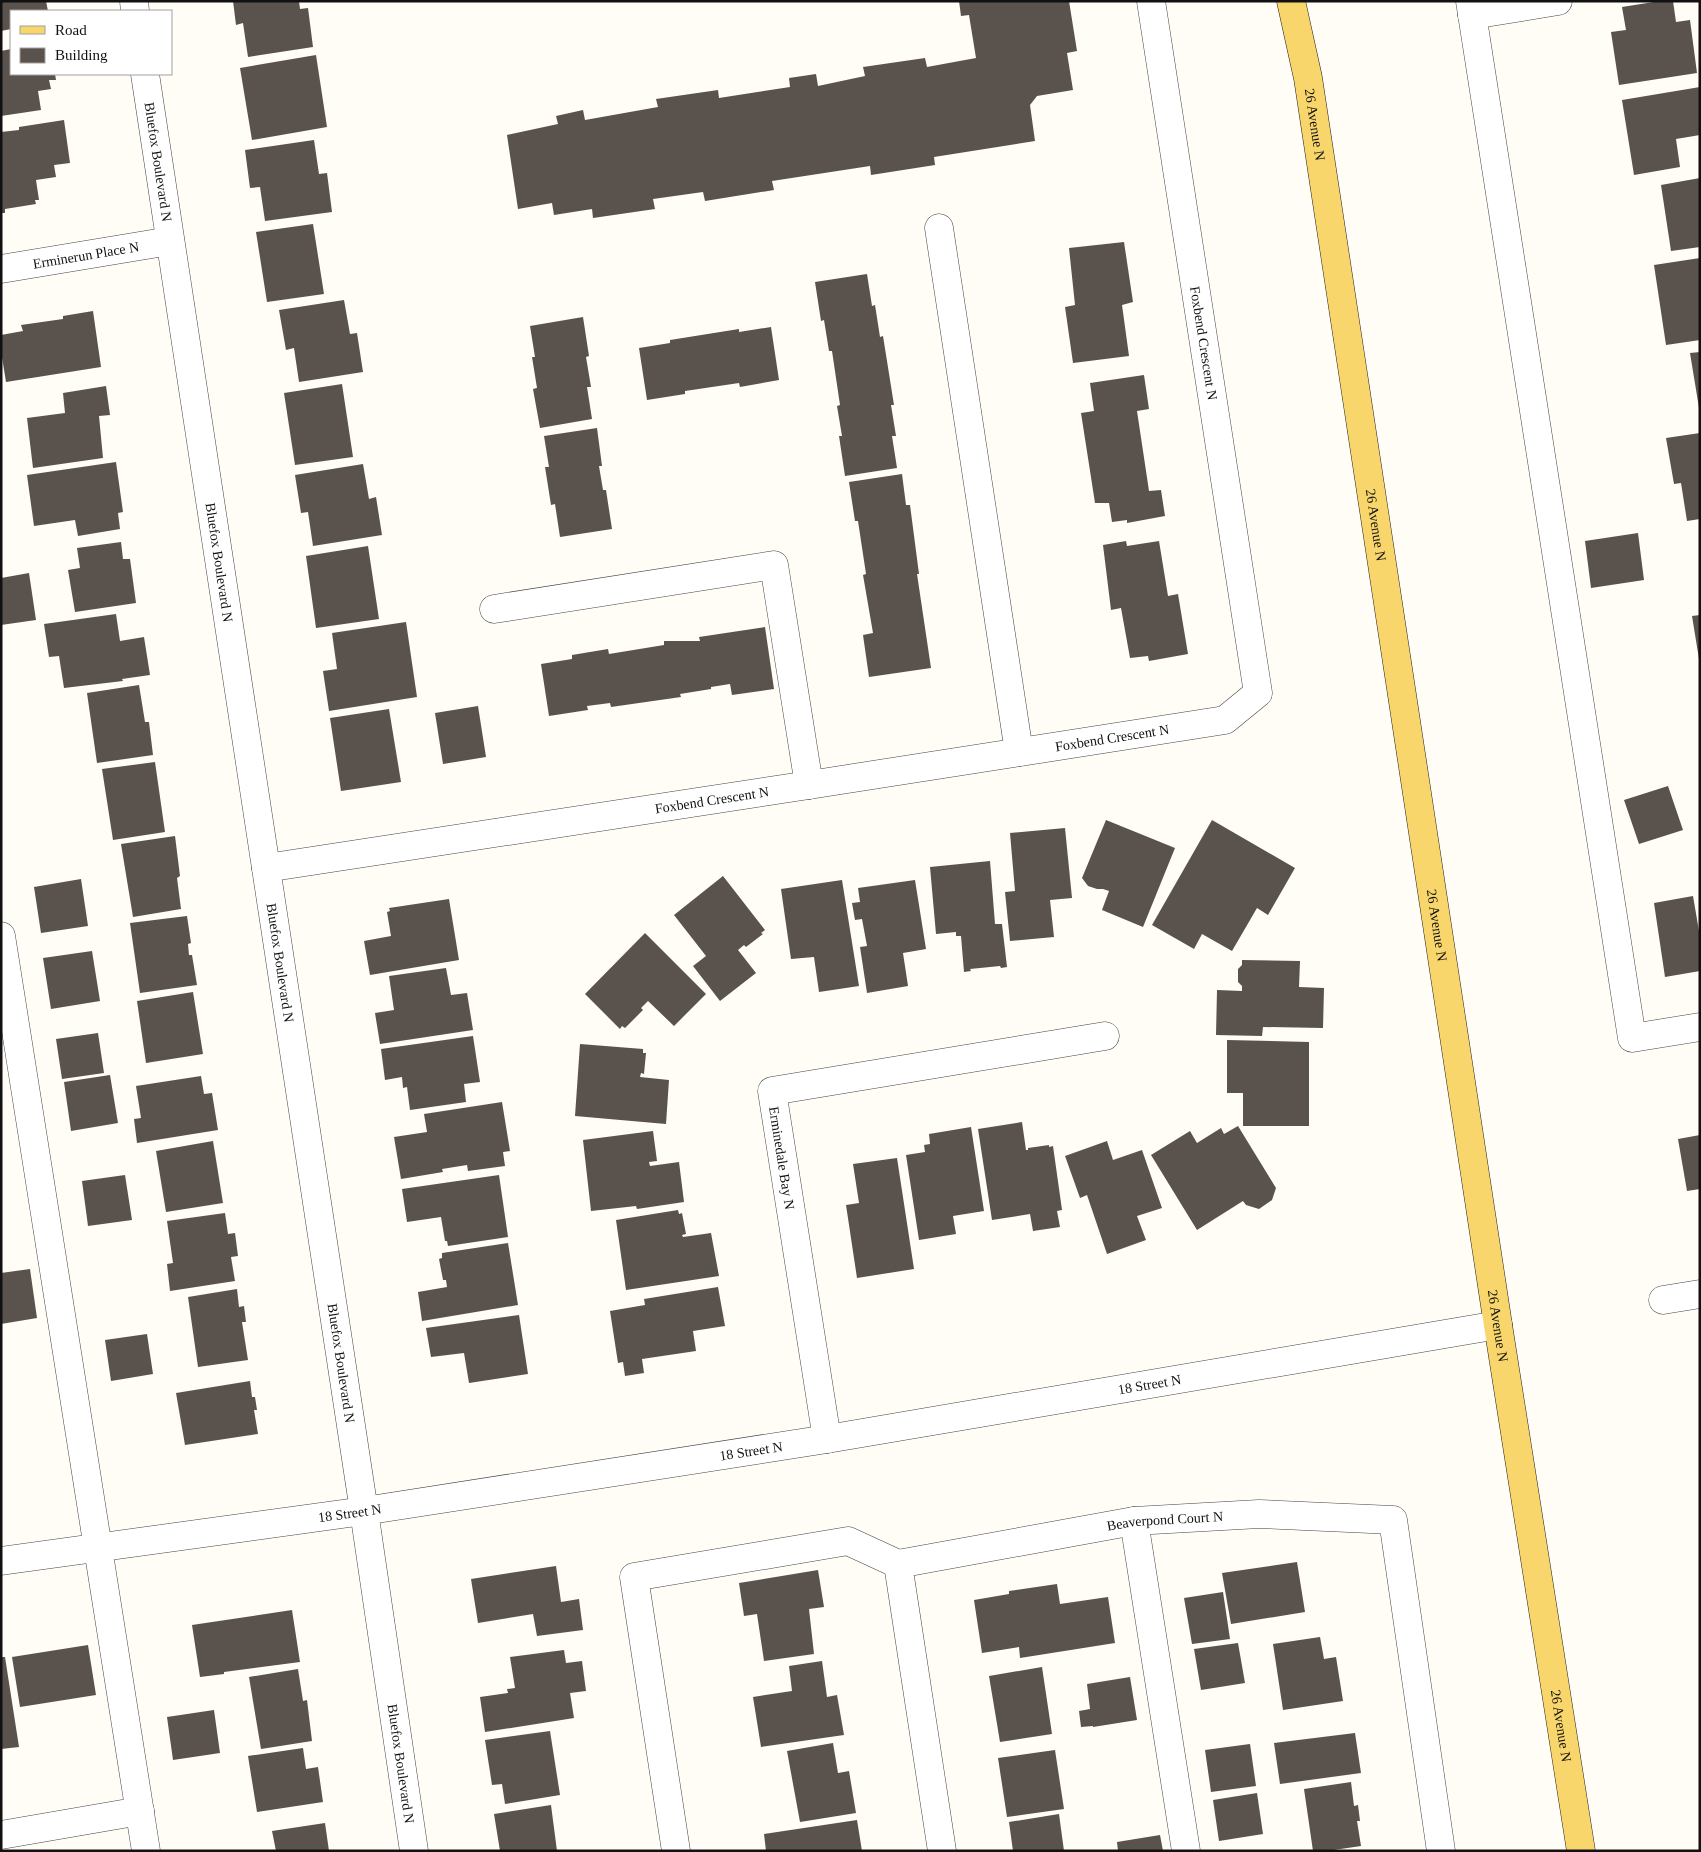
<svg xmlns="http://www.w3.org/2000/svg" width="1701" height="1852" viewBox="0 0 1701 1852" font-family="Georgia,serif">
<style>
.building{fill:#5a524d}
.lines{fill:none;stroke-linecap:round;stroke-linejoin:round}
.minor-casing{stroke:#444;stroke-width:29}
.major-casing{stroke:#222;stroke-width:29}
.minor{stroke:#fff;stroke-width:28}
.major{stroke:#f9d66b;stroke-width:28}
.labels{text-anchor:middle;stroke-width:5;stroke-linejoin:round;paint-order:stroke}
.street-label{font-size:14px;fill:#111;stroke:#fff}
</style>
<rect width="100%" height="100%" fill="#fffdf5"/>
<!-- building -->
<path class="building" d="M1 1H46L48 11H11V29L1 31Z
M233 1H299L300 9 308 8 313 47 248 57 243 23 236 25Z
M959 1H1069L1077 51 1067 53 1073 90 1037 96 1030 105 1035 141 934 157 935 165 871 175 870 166 772 181 774 190 705 201 703 192 653 199 655 209 593 218 592 209 554 215 552 203 518 209 507 135 558 124 556 116 583 110 585 120 658 107 656 99 718 90 719 98 790 87 789 78 816 74 818 86 865 76 863 67 925 58 927 67 976 58 969 15 961 16Z
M1660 1H1673L1676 22 1690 20 1697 73 1619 85 1611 32 1626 30 1622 7Z
M11 49V74H55L56 80H49L51 89 38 91 41 110 1 116V51Z
M316 55 327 127 252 140 240 68Z
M1700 87V135L1676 139 1680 167 1634 175 1622 100Z
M64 120 70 163 54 165 56 177 36 180 39 200H35L36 204 5 209V213H1V132L19 130V127Z
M314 140 319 174 327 173 332 212 265 221 260 187 250 188 245 150Z
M1700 178V247L1671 251 1661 185Z
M313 224 324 294 267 302 256 232Z
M1124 242 1133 302 1122 305 1129 356 1073 363 1065 307 1075 305 1069 248Z
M1700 258V340L1666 345 1654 265Z
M867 274 872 306 875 305 880 337 883 336 894 405H891L896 436H892L897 468 845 476 839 436H842L837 406 840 405 832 351H829L824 320 821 321 815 282Z
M344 300 350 334 357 333 363 372 299 382 294 348 286 350 279 310Z
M93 311 101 367 6 382 1 351V335L23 331 21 325 63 319V316Z
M583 317 589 356 586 357 591 387H587L592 419 540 428 533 389 537 388 532 357H535L530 326Z
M771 327 779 380 740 387 739 383 685 391V394L647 400 639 348 670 343V340L739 329V332Z
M1700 352V408H1699L1690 353Z
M1144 375 1149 409 1137 411 1149 491 1161 490 1165 516 1127 523V520L1112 522 1109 503H1095L1081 413 1094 411 1090 383Z
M342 384 353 457 295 465 284 393Z
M106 386 110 415 99 416 103 458 33 468 27 418 65 413 63 393Z
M597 428 602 466H599L603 490H606L612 529 560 537 555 504 551 505 545 467H549L544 436Z
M1700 433V519L1687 521 1681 483 1674 484 1666 438Z
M116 462 123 512 118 513 120 529 78 536 75 520 34 526 27 475Z
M363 464 369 499 376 497 382 535 313 546 308 512 301 513 295 475Z
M902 474 906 505H910L919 574H917L931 668 869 677 863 635 873 633 863 575 866 574 858 521H855L849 482Z
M1638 533 1644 580 1591 588 1585 541Z
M1126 541 1127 546 1159 541 1168 596 1178 594 1188 654 1149 661 1148 656 1130 658 1121 608 1111 610 1103 545Z
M121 542 123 559H130L136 603 75 612 68 570 80 568 77 548Z
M368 546 379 619 316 628 306 556Z
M29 573 36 620 1 625V578Z
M116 614 120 641 144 637 150 675 122 679 123 681 64 688 59 656 49 657 44 624Z
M1700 615V659H1699L1692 616Z
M406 622 417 697 329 711 323 671 337 669 332 633Z
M765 627 774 689 732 695 730 684 711 687V689L680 694 681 697 611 707 610 703 587 706 588 710 549 716 541 664 572 659V655L608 649 609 654 664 645V641H700L699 637Z
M139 685 145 722H149L153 755 97 763 87 693Z
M478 706 486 757 443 764 435 713Z
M389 709 401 782 341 791 330 718Z
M155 762 165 832 113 840 102 769Z
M1668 786 1683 830 1639 844 1624 800Z
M1106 820 1175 848 1143 927 1102 910 1109 891 1103 889H1097L1088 886 1082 878Z
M1212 820 1295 868 1268 915 1257 908 1232 951 1202 934 1194 949 1152 925Z
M1065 828 1072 898 1050 900 1054 937 1010 941 1005 892 1015 891 1010 833Z
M175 836 180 876 177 878 181 909 133 917 121 844Z
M990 861 995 924H1002L1007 967 1001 968 1000 966 970 969 971 971 964 972 961 936H956V932L936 934 930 867Z
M723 876 765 930 761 933 763 934 746 947 744 945 738 950 756 973 720 1001 693 966 706 956 674 915Z
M81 879 88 926 41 933 34 887Z
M842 880 859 986 819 992 814 957 791 959 781 889Z
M915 880 926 949 903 953 908 986 867 993 860 947 867 946 862 919 855 920 852 903 860 902 858 888Z
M1693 896 1700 937V971L1665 977 1654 903Z
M449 899 459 960 370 975 364 941 391 936 387 912 390 911 389 908Z
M187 916 191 943 188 944 189 955H192L197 985 140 993 130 923Z
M645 933 706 994 674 1026 648 1001 641 1008 643 1010 625 1028 622 1026 620 1029 585 994Z
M92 951 100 1001 51 1009 43 958Z
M1242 960 1300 961 1299 987 1324 988 1323 1028 1263 1027 1262 1036 1216 1035 1217 990 1242 991V986L1238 982V969L1242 965Z
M446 968 451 995 467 993 473 1030 380 1044 375 1013 394 1010 389 976Z
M193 992 203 1054 146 1063 137 1001Z
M98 1033 104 1073 62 1079 56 1039Z
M473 1036 480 1082 464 1084 466 1102 410 1110 407 1087 403 1088 402 1077 385 1080 381 1049Z
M1227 1040 1309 1042V1126H1243V1093H1227Z
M580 1044 643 1049V1053H646L644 1074 641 1073 640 1077 669 1080 666 1124 575 1116Z
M110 1075 118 1123 71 1131 64 1082Z
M201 1076 204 1094 212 1093 218 1130 137 1143 134 1119 141 1118 136 1086Z
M502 1102 510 1151 503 1152 505 1166 468 1171 467 1165 442 1169 443 1172 401 1179 394 1137 427 1132 424 1114Z
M1022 1122 1026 1150H1028V1148L1049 1145V1147L1053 1146 1062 1210 1057 1211 1060 1227 1033 1231 1030 1214 992 1220 978 1129Z
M1238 1126 1276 1188 1272 1200 1259 1209 1246 1205 1243 1201 1197 1230 1151 1155 1190 1131 1197 1143 1221 1128 1224 1134Z
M971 1127 984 1211 953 1216 956 1234 919 1240 906 1155 925 1152 924 1145 930 1144 929 1134Z
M653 1131 657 1161 649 1162 650 1166 679 1162 684 1202 637 1209 636 1206 591 1211 583 1140Z
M1700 1135V1189L1687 1191 1678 1139Z
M213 1141 223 1203 166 1212 156 1151Z
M1107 1141 1113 1160 1142 1150 1162 1208 1137 1216 1146 1240 1107 1254 1087 1195 1080 1198 1065 1156Z
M897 1158 914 1269 857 1278 846 1205 859 1203 853 1164Z
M125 1175 132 1220 88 1226 82 1181Z
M499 1175 508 1237 448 1246 447 1241H445L441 1217 407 1222 402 1189Z
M678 1210 679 1214 682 1213 686 1234 682 1235 683 1237 711 1233 719 1276 626 1290 616 1220Z
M225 1213 228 1234 235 1233 238 1256 231 1257 235 1281 170 1291 167 1264 173 1263 167 1221Z
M508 1243 518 1305 422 1321 418 1292 447 1287 446 1280H443L439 1259 442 1258V1253Z
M30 1269 37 1318 1 1324V1273Z
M718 1287 725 1326 693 1331 696 1351 642 1359 644 1373 625 1376 623 1362 618 1363 610 1311 645 1305 644 1299Z
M237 1289 239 1307 244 1306 246 1322H242L248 1360 198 1367 188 1297Z
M519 1315 528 1374 469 1383 464 1353 431 1357 426 1328Z
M147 1334 153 1374 111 1381 105 1340Z
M250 1381 252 1397H255L257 1410H254L258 1434 185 1445 176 1393Z
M1297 1562 1305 1612 1231 1624 1222 1573Z
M556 1566 561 1602 579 1599 583 1630 537 1636 533 1614 478 1623 471 1579Z
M818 1570 824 1607 809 1609 814 1654 764 1661 757 1614 744 1616 739 1583Z
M1057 1584 1060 1604 1108 1597 1115 1643 1020 1658 1019 1647 982 1653 974 1600 1009 1594V1591Z
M1223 1592 1230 1639 1192 1644 1184 1598Z
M292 1610 300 1662 224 1672V1674L200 1677 192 1625Z
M1320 1637 1324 1659 1336 1657 1343 1701 1283 1710 1273 1644Z
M1238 1643 1245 1683 1201 1690 1194 1649Z
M88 1645 96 1695 20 1707 12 1657Z
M564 1650 566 1663 582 1661 586 1691 570 1693 574 1718 485 1732 480 1697 508 1693 507 1689 515 1688 510 1657Z
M1 1657H5L19 1747 1 1749Z
M822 1661 827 1697 837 1695 844 1735 761 1747 753 1697 792 1691 789 1666Z
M1042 1667 1052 1734 1000 1742 989 1676Z
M298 1669 303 1701 307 1700 312 1741 261 1749 249 1677Z
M1130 1677 1137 1720 1093 1727V1726L1081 1727 1079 1711 1090 1709 1087 1684Z
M214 1710 220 1753 173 1760 167 1717Z
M550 1731 560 1795 505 1804 502 1784 492 1785 485 1740Z
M1355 1733 1361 1773 1280 1784 1274 1743Z
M833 1743 838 1773 849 1771 856 1813 800 1822 787 1751Z
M1250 1744 1256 1786 1211 1792 1205 1750Z
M303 1748 306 1769 318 1767 323 1802 257 1812 248 1756Z
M1055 1750 1064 1809 1007 1817 998 1758Z
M1351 1782 1354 1806 1358 1805 1360 1821H1357L1361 1846 1327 1851H1313L1304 1789Z
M1257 1793 1263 1834 1219 1841 1213 1800Z
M551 1805 557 1851H500L494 1814Z
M1059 1814 1064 1851H1013L1009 1822Z
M857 1820 862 1851H766L764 1834Z
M325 1823 329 1851H276L272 1831Z
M1160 1835 1163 1851H1118L1117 1842Z"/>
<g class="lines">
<defs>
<g id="minor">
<path d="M134 1 135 11"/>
<path d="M1470 1 1632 1038 1700 1027"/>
<path d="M1472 15 1558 1"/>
<path id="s1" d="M145 74 364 1511 414 1851"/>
<path d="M939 228 1019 752"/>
<path id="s2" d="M1 269 170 241"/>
<path d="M494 609 774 565 809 785"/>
<path id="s3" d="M266 868 809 785 1225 720 1258 693 1151 1"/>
<path d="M1 936 146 1851"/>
<path d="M1663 1300 1700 1294"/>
<path d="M827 1439 772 1091 1105 1036"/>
<path d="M1134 1521 1186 1851"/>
<path id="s4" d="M1 1561 364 1511 827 1439 1498 1325"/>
<path d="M1 1835 140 1811"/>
<path d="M676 1851 634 1577 848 1541 898 1564"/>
<path id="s5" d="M942 1851 898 1564 1134 1521 1259 1514 1393 1520 1441 1851"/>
</g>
<g id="major">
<path id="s6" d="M1291 1 1308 78 1498 1325 1581 1851"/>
</g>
</defs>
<!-- minor casing -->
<use href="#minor" class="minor-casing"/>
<!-- major casing -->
<use href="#major" class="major-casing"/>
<!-- minor -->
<use href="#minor" class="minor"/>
<!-- major -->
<use href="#major" class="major"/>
</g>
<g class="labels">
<!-- street labels -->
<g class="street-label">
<text dy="5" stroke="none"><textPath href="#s6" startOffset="126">26 Avenue N</textPath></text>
<text dy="5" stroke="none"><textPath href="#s1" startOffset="89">Bluefox Boulevard N</textPath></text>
<text dy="5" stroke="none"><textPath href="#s2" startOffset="86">Erminerun Place N</textPath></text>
<text transform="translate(1204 343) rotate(81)" y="5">Foxbend Crescent N</text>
<text dy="5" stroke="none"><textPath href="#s6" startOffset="531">26 Avenue N</textPath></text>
<text dy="5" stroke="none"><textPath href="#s1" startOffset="494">Bluefox Boulevard N</textPath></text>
<text dy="5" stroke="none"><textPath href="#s3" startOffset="856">Foxbend Crescent N</textPath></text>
<text dy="5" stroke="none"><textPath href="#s3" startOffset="451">Foxbend Crescent N</textPath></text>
<text dy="5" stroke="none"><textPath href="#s6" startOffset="936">26 Avenue N</textPath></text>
<text dy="5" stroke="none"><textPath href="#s1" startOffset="899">Bluefox Boulevard N</textPath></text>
<text transform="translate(782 1158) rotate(81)" y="5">Erminedale Bay N</text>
<text dy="5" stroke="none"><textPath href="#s6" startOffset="1341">26 Avenue N</textPath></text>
<text dy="5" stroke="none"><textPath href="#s1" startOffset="1304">Bluefox Boulevard N</textPath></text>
<text dy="5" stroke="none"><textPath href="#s4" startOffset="1162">18 Street N</textPath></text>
<text dy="5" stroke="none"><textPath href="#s4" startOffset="758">18 Street N</textPath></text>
<text dy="5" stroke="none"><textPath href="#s4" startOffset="352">18 Street N</textPath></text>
<text dy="5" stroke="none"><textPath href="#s5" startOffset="561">Beaverpond Court N</textPath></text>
<text dy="5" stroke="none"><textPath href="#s6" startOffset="1746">26 Avenue N</textPath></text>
<text dy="5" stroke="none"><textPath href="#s1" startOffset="1709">Bluefox Boulevard N</textPath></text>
</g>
</g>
<!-- border -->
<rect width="1701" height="1852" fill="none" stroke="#111111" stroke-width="5"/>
<!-- legend -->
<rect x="10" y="10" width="162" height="65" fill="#ffffff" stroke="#a0a0a0"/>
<rect x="20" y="26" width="25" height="8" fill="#f9d66b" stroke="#a0a0a0"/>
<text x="55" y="35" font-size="15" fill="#111111">Road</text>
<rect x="20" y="48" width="25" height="15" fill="#5a524d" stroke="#a0a0a0"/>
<text x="55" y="60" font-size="15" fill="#111111">Building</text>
</svg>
